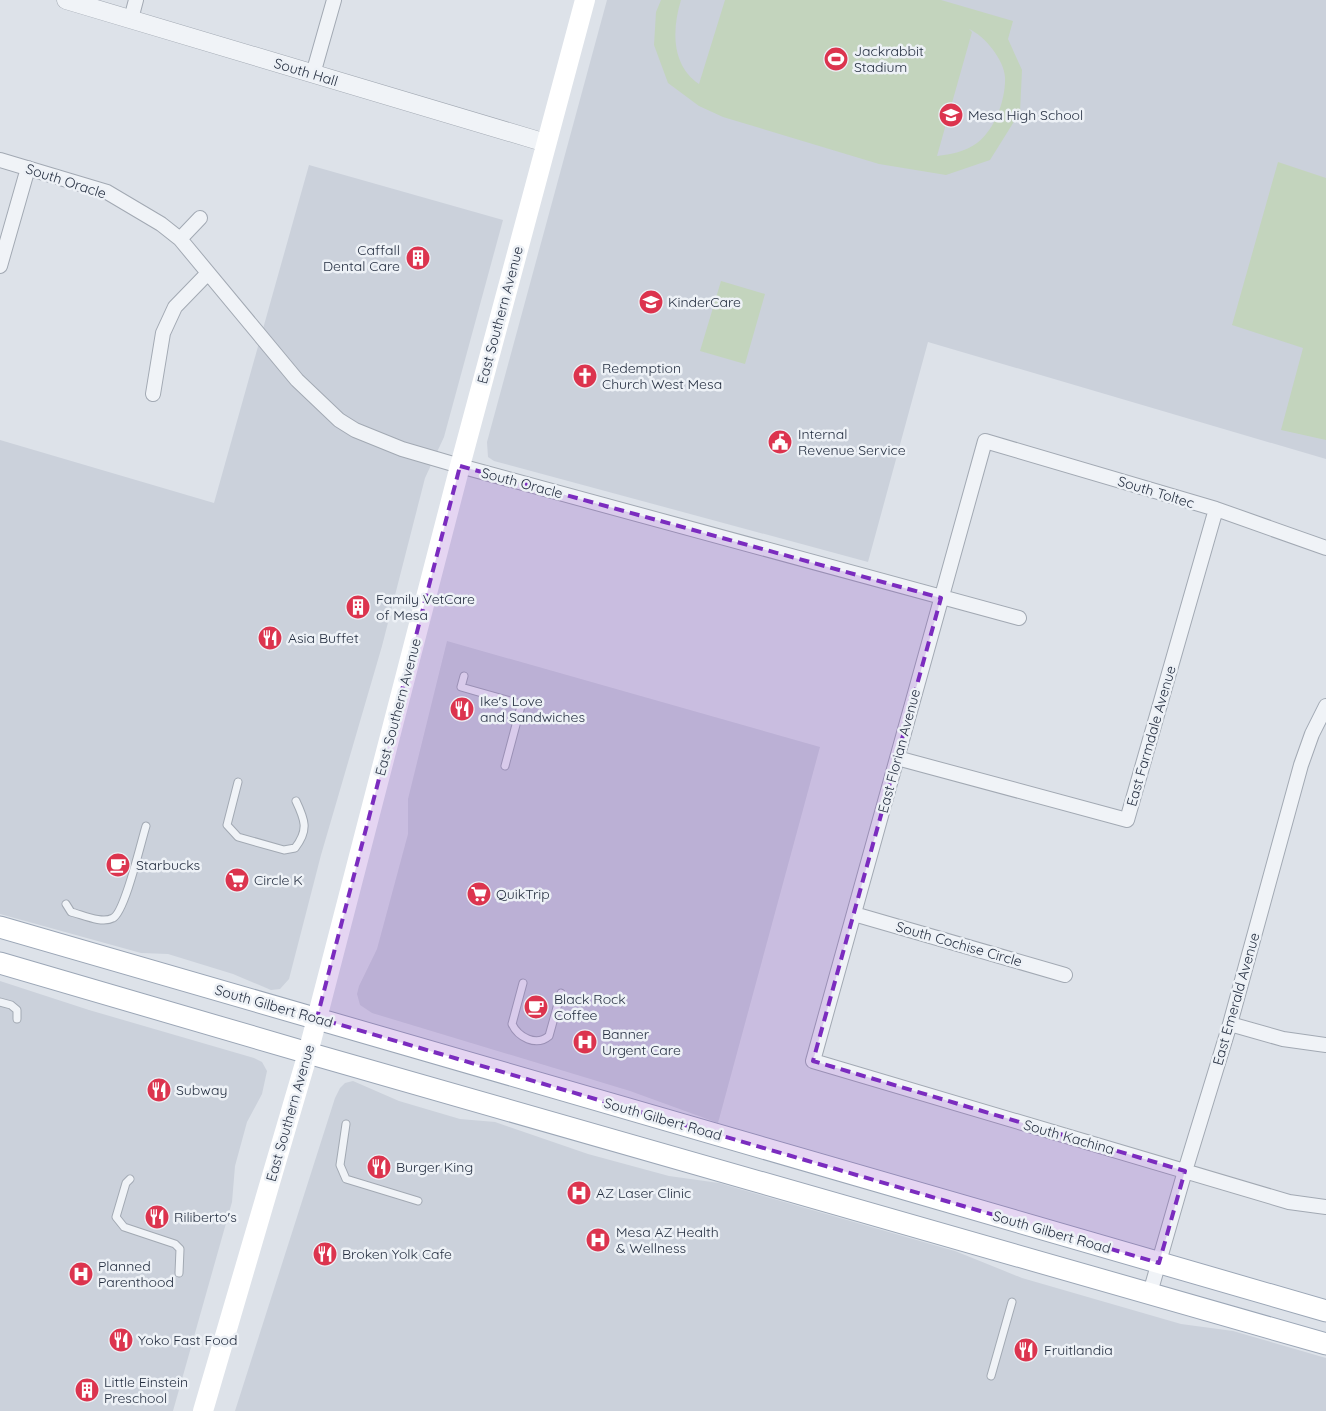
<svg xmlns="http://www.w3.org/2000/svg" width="1326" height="1411" viewBox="0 0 1326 1411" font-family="Quicksand,sans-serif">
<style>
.built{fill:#cbd1db}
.green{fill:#c3d4bd;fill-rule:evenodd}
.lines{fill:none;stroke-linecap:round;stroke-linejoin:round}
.service-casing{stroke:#a2a9b3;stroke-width:9}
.minor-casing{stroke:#a2a9b3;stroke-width:16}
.tertiary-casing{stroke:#a2a9b3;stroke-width:19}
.primary-casing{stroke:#9ba6b6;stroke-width:23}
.service{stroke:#f0f3f7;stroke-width:7}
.minor{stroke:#f0f3f7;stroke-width:14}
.tertiary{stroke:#f0f3f7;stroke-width:18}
.secondary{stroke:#fff;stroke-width:20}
.primary{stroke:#fff;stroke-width:21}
.marked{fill:#7b2cbf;fill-opacity:0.2;stroke:#7b2cbf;stroke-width:4;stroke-dasharray:10 6;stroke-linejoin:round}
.labels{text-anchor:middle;stroke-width:5;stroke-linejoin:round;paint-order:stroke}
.poi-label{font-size:14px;fill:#252f41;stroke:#edf1f6;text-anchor:start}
.street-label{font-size:14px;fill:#252f41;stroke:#edf1f6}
</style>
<rect width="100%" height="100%" fill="#dde2e9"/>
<!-- built -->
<path class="built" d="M607 0H1326V459L928 342 868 562 494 461 488 457 487 442Z
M309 165 503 220 444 437 425 478 382 646 321 855 289 979 280 989 271 990 233 974 168 954 141 953 0 914V440L214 503Z
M447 641 820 747 718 1123 630 1091 372 1013 360 1005 357 994 359 986 377 949 408 834V799Z
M0 981 89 1010 254 1058 262 1062 267 1071 262 1094 247 1122 235 1166 232 1202 173 1411H0Z
M353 1081 399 1101 460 1119 495 1122 588 1154 669 1176 719 1183 955 1251 1022 1278 1181 1324 1233 1331 1326 1358V1411H235L335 1098 340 1088 345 1083Z"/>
<!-- green -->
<path class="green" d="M661 0H681C672 29 671 65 699 84L725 0H941L1013 21 1008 39 1022 70 1020 112 990 160 946 175 879 164 723 117 699 106 668 83 654 45 656 12ZM969 29C985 36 1004 60 1005 77 1006 99 995 130 977 143 965 152 951 154 937 156L972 32Z
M1278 162 1326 178V440L1281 430 1303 348 1232 325Z
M721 281 765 294 745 364 700 351Z"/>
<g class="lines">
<defs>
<path id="service" d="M464 676 461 687 517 703 521 706 505 766
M238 782 227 825 238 837 284 850 295 848C309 830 305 820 296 801
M66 904 71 912C83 915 102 924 113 918 125 912 141 842 146 826
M523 983 512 1024C518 1037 536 1047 549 1036L561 993
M0 1002 11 1005 17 1010V1019
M346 1124 340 1165 346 1179 418 1201
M130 1179 126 1183 116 1217 124 1227 175 1244 180 1249 179 1273
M991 1376 1012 1302"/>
<path id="minor" d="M131 19 136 0
M313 74 334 0
M0 160 107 192 161 224 180 239 297 380 339 420 355 430 402 449 460 466 1019 618
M180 239 200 218
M0 266 28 168
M153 394 163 333 175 307 207 274
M1326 548 1216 509 985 441 813 1061 1289 1202 1326 1207
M897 758 1127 820 1216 509
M854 914 1065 975
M1230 1024 1283 1039 1326 1045
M1150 1293 1185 1171 1230 1024 1301 765 1312 734 1326 706"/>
<path id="tertiary" d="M66 0 546 143"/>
<path id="primary" d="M0 927 1326 1311
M0 963 308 1053 1326 1344"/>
</defs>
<!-- service casing -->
<use href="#service" class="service-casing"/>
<!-- minor casing -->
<use href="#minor" class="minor-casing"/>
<!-- tertiary casing -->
<use href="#tertiary" class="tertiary-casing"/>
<!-- primary casing -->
<use href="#primary" class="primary-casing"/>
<!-- service -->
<use href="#service" class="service"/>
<!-- minor -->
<use href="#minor" class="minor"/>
<!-- tertiary -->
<use href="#tertiary" class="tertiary"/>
<!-- secondary -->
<path class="secondary" d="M203 1411 308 1053 460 466 585 0"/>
<!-- primary -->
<use href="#primary" class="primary"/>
</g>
<!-- marked area -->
<path class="marked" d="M460 466 941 598 813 1061 1185 1171 1159 1263 317 1018Z"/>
<!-- icons -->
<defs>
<symbol id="stadium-disc" viewBox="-11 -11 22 22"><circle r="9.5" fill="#dc344e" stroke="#edf1f6"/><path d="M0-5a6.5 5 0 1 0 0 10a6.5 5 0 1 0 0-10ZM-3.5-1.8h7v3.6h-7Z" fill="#fff"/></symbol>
<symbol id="school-disc" viewBox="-11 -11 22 22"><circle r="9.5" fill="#dc344e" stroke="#edf1f6"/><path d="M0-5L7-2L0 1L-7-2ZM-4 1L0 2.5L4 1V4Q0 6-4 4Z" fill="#fff"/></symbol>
<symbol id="building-disc" viewBox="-11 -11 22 22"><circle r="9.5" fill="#dc344e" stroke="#edf1f6"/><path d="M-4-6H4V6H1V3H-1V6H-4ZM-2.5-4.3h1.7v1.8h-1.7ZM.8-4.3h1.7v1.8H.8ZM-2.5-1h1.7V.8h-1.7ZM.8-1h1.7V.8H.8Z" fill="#fff"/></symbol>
<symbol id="church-disc" viewBox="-11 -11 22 22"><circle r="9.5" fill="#dc344e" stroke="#edf1f6"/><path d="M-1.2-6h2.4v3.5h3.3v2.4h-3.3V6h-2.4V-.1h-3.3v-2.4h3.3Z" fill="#fff"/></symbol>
<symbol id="civic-disc" viewBox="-11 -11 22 22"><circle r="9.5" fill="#dc344e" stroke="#edf1f6"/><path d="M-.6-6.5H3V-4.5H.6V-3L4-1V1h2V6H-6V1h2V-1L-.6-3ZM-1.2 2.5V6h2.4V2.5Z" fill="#fff"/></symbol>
<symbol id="restaurant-disc" viewBox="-11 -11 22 22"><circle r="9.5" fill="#dc344e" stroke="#edf1f6"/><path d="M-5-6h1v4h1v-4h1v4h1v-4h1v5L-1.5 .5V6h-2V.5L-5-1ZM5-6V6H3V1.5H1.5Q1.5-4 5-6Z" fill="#fff"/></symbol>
<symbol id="cafe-disc" viewBox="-11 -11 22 22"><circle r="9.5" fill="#dc344e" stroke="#edf1f6"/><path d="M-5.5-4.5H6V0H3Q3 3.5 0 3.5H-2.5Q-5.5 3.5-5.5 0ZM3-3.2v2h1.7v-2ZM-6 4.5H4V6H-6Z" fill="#fff"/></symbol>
<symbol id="supermarket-disc" viewBox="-11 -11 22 22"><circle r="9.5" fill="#dc344e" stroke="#edf1f6"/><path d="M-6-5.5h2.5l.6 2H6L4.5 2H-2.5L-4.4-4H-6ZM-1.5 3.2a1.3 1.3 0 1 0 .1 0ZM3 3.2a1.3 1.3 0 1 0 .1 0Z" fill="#fff"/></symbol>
<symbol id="hospital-disc" viewBox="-11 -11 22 22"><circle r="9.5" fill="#dc344e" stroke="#edf1f6"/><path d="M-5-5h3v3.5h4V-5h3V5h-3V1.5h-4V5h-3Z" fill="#fff"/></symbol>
</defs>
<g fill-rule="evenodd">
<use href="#stadium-disc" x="822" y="45" width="28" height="28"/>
<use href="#school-disc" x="937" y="101" width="28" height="28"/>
<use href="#building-disc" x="404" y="244" width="28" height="28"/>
<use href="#school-disc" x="637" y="288" width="28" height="28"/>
<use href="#church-disc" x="571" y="362" width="28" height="28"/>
<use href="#civic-disc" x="766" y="428" width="28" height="28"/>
<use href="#building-disc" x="344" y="593" width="28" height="28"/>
<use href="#restaurant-disc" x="256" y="624" width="28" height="28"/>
<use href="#restaurant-disc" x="448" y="695" width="28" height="28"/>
<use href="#cafe-disc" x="104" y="851" width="28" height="28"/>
<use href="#supermarket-disc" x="223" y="866" width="28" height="28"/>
<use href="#supermarket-disc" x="465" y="880" width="28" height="28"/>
<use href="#cafe-disc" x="522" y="993" width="28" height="28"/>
<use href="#hospital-disc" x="571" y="1028" width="28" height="28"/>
<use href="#restaurant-disc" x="145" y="1076" width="28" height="28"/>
<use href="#restaurant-disc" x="365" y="1153" width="28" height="28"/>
<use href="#hospital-disc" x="565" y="1179" width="28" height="28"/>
<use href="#restaurant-disc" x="143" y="1203" width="28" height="28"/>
<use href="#hospital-disc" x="584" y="1226" width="28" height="28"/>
<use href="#restaurant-disc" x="311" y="1240" width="28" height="28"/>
<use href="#hospital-disc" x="67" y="1260" width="28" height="28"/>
<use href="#restaurant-disc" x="107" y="1326" width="28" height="28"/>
<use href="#restaurant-disc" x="1012" y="1336" width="28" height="28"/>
<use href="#building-disc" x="73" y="1376" width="28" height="28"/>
</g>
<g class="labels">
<!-- poi labels -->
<g class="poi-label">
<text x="854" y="56">Jackrabbit<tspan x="854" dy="16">Stadium</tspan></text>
<text x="968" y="120">Mesa High School</text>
<text x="400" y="255" text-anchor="end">Caffall<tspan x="400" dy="16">Dental Care</tspan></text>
<text x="668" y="307">KinderCare</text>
<text x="602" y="373">Redemption<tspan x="602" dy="16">Church West Mesa</tspan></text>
<text x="798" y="439">Internal<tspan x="798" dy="16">Revenue Service</tspan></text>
<text x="376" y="604">Family VetCare<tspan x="376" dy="16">of Mesa</tspan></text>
<text x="288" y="643">Asia Buffet</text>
<text x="480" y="706">Ike's Love<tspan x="480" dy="16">and Sandwiches</tspan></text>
<text x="136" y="870">Starbucks</text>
<text x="254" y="885">Circle K</text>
<text x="496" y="899">QuikTrip</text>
<text x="554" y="1004">Black Rock<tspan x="554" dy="16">Coffee</tspan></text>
<text x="602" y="1039">Banner<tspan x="602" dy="16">Urgent Care</tspan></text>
<text x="176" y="1095">Subway</text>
<text x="396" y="1172">Burger King</text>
<text x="596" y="1198">AZ Laser Clinic</text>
<text x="174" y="1222">Riliberto's</text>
<text x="616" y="1237">Mesa AZ Health<tspan x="616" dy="16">&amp; Wellness</tspan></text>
<text x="342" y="1259">Broken Yolk Cafe</text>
<text x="98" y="1271">Planned<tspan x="98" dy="16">Parenthood</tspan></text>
<text x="138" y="1345">Yoko Fast Food</text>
<text x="1044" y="1355">Fruitlandia</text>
<text x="104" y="1387">Little Einstein<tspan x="104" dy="16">Preschool</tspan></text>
</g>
<!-- street labels -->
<g class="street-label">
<text transform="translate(306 72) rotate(17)" y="5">South Hall</text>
<text transform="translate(66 181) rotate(18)" y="5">South Oracle</text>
<text transform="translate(500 315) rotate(-75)" y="5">East Southern Avenue</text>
<text transform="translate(522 483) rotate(15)" y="5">South Oracle</text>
<text transform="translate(1156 492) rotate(17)" y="5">South Toltec</text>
<text transform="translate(398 707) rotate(-75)" y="5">East Southern Avenue</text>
<text transform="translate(1151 736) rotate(-74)" y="5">East Farmdale Avenue</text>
<text transform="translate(899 751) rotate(-75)" y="5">East Florian Avenue</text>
<text transform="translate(959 944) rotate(16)" y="5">South Cochise Circle</text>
<text transform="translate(1236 999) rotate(-74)" y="5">East Emerald Avenue</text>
<text transform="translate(274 1006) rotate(16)" y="5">South Gilbert Road</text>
<text transform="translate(290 1113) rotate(-74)" y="5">East Southern Avenue</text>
<text transform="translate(663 1119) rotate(16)" y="5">South Gilbert Road</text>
<text transform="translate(1069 1137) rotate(16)" y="5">South Kachina</text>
<text transform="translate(1052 1232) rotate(16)" y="5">South Gilbert Road</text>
</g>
</g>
</svg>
